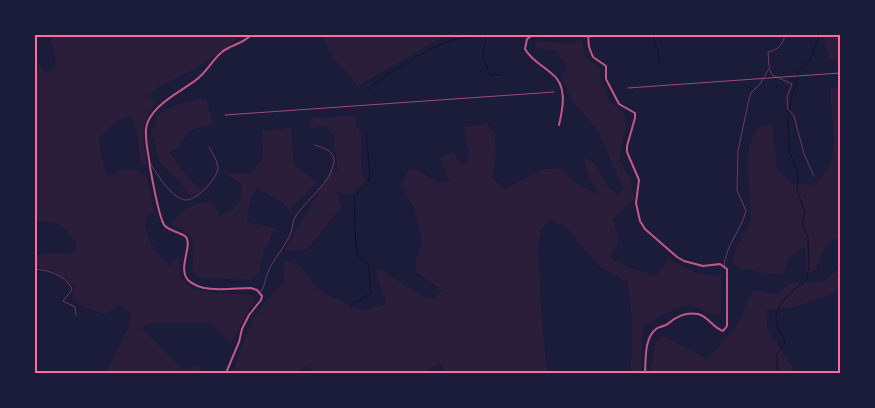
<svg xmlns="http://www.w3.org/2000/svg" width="875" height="408" viewBox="0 0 875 408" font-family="Signika,sans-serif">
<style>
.green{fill:#2a1e3b}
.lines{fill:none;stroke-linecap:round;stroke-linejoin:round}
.stream{stroke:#12122b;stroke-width:1}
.service{stroke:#c65784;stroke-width:0.5}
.minor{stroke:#c65784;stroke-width:2}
.rail{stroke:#a44b75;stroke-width:1}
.neatline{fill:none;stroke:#ff6b9d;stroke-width:2}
</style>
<rect width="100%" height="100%" fill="#1b1b3a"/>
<!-- green -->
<path class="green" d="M49 35H240C229 49 196 68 179 77 168 82 158 85 150 95L155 104C139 126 143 139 147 164L144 166 139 155 138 137 130 116C118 119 103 131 98 142L107 177C127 169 126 164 147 177L154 213 146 216C142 236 157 253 170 267L172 263 179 256 180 278 192 288 202 292 253 295 255 300 230 344 211 323H149L142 328 183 370 201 365 202 373H101L108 369 129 326 131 313 119 305 105 314 83 307 73 298 75 287C65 274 50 270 35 266V257L37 255 61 253 71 255 77 245C64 225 60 220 35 222V55L44 73 57 67Z
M321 35H449C417 49 389 70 357 86L346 71 335 61Z
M823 35H840V61L829 59Z
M581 38 586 57 600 69 601 81 609 101 624 113 627 123 619 159 631 181 634 199 613 220 619 240 610 258 630 268 656 276 668 259C683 267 704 279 722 274L721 316 709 313 689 304 660 316 643 326 641 373H630C633 342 633 313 627 282L599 266 567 228 550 219 541 230 538 249 542 321 547 373H446L440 363 422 373H314L307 365 298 373H232L253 319 270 296 283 284 285 260 299 265 321 292 362 311 386 304 376 271 379 268 423 297 436 298 442 290 416 272V260L422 241 414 208 401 185 408 170H418L438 183 449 181 440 158 452 152 463 166 469 159 464 127 487 123 495 134 496 161 492 178 505 189 543 169 561 168 573 182 599 195 586 170 584 158 595 163 607 186 618 195 624 190 598 131 574 103 561 77 567 66 555 50 534 48 536 41 571 44Z
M831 88H840V239C824 238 821 258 816 270L806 274 805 247 791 256 782 275 762 273 732 265 736 248 751 221 748 166 749 147 756 129 772 123 777 169 790 183 816 185C822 176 831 166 833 155 837 133 829 110 831 88Z
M199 100H206L214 124 191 130 178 148 169 152 183 171 202 191 189 196 180 181 162 166 156 153 155 139 151 135 159 114 180 103Z
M354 116 361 136V172L365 181 352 195 337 192 342 206 308 249 284 251 331 172H338L333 136 327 126 310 128 311 118Z
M291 128 294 165 317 182 289 211 282 202 257 188 251 197 247 222 275 228 263 253 260 270 252 280 200 278 192 272 194 244 190 234 171 224C185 207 189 205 211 201L220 216 232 210 242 197V184L223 173 251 174 263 157 262 131Z
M840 267V289L829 295 794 307 766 310 768 331 792 366 793 373H650L655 344 662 335 707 359 736 327 753 290 779 294 789 283 822 282Z"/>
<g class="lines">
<!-- stream -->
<path class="stream" d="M486 35 483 56 490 75H500
M653 35 660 60
M365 92C382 76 425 50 447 42 458 37 473 38 485 35
M350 309 353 302 361 300 371 293 368 263 358 256 356 248 354 197 368 183 370 174 366 133 368 129
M777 373V354L785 343C783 335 778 331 777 325 771 307 793 289 806 281L809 266 808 237 802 224 805 213 797 190 798 173 789 151 788 122 790 104 800 70 810 60 818 39V35"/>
<!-- service -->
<path class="service" d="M769 66 768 52C779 49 782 46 785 35
M770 70 772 75 792 84 787 97 788 109 794 116 804 154 814 176
M150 163C157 174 170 197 185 200 196 201 216 180 218 169 218 161 212 153 209 147
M724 266C726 245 741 230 746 211L737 190 738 151 749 99 751 93 760 84 770 67
M35 269C48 270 68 276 72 290L63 301 75 307 76 315
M260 292C265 287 264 282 267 275 271 261 284 249 290 235 293 229 292 223 295 217 306 200 332 182 334 161 334 150 323 148 315 145"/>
<!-- minor -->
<path class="minor" d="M533 35 527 39 525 49C531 60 542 65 551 73 568 85 563 108 559 125
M588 35 589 47 593 57 606 66V79L619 104 635 113V118L627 146V152L639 180 636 203 640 221 645 229 677 257 684 261 703 266 720 264 727 269V326L723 331C713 328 708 316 698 314 687 312 677 316 669 323 665 327 660 326 656 329 644 338 646 360 645 373
M226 373 239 342 242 329 249 315 261 300 262 296 257 290 251 288C232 288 202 294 188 280 177 268 194 244 185 236 179 232 170 231 165 226 159 220 152 177 150 167 149 155 145 142 146 129 148 107 180 92 196 80 207 72 212 60 222 52 230 45 243 44 251 35"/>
<!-- rail -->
<path class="rail" d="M628 88 840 73
M225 115 554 92"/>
</g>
<!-- border -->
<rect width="875" height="408" fill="none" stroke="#1b1b3a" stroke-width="72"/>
<rect x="36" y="36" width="803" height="336" class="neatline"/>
</svg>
